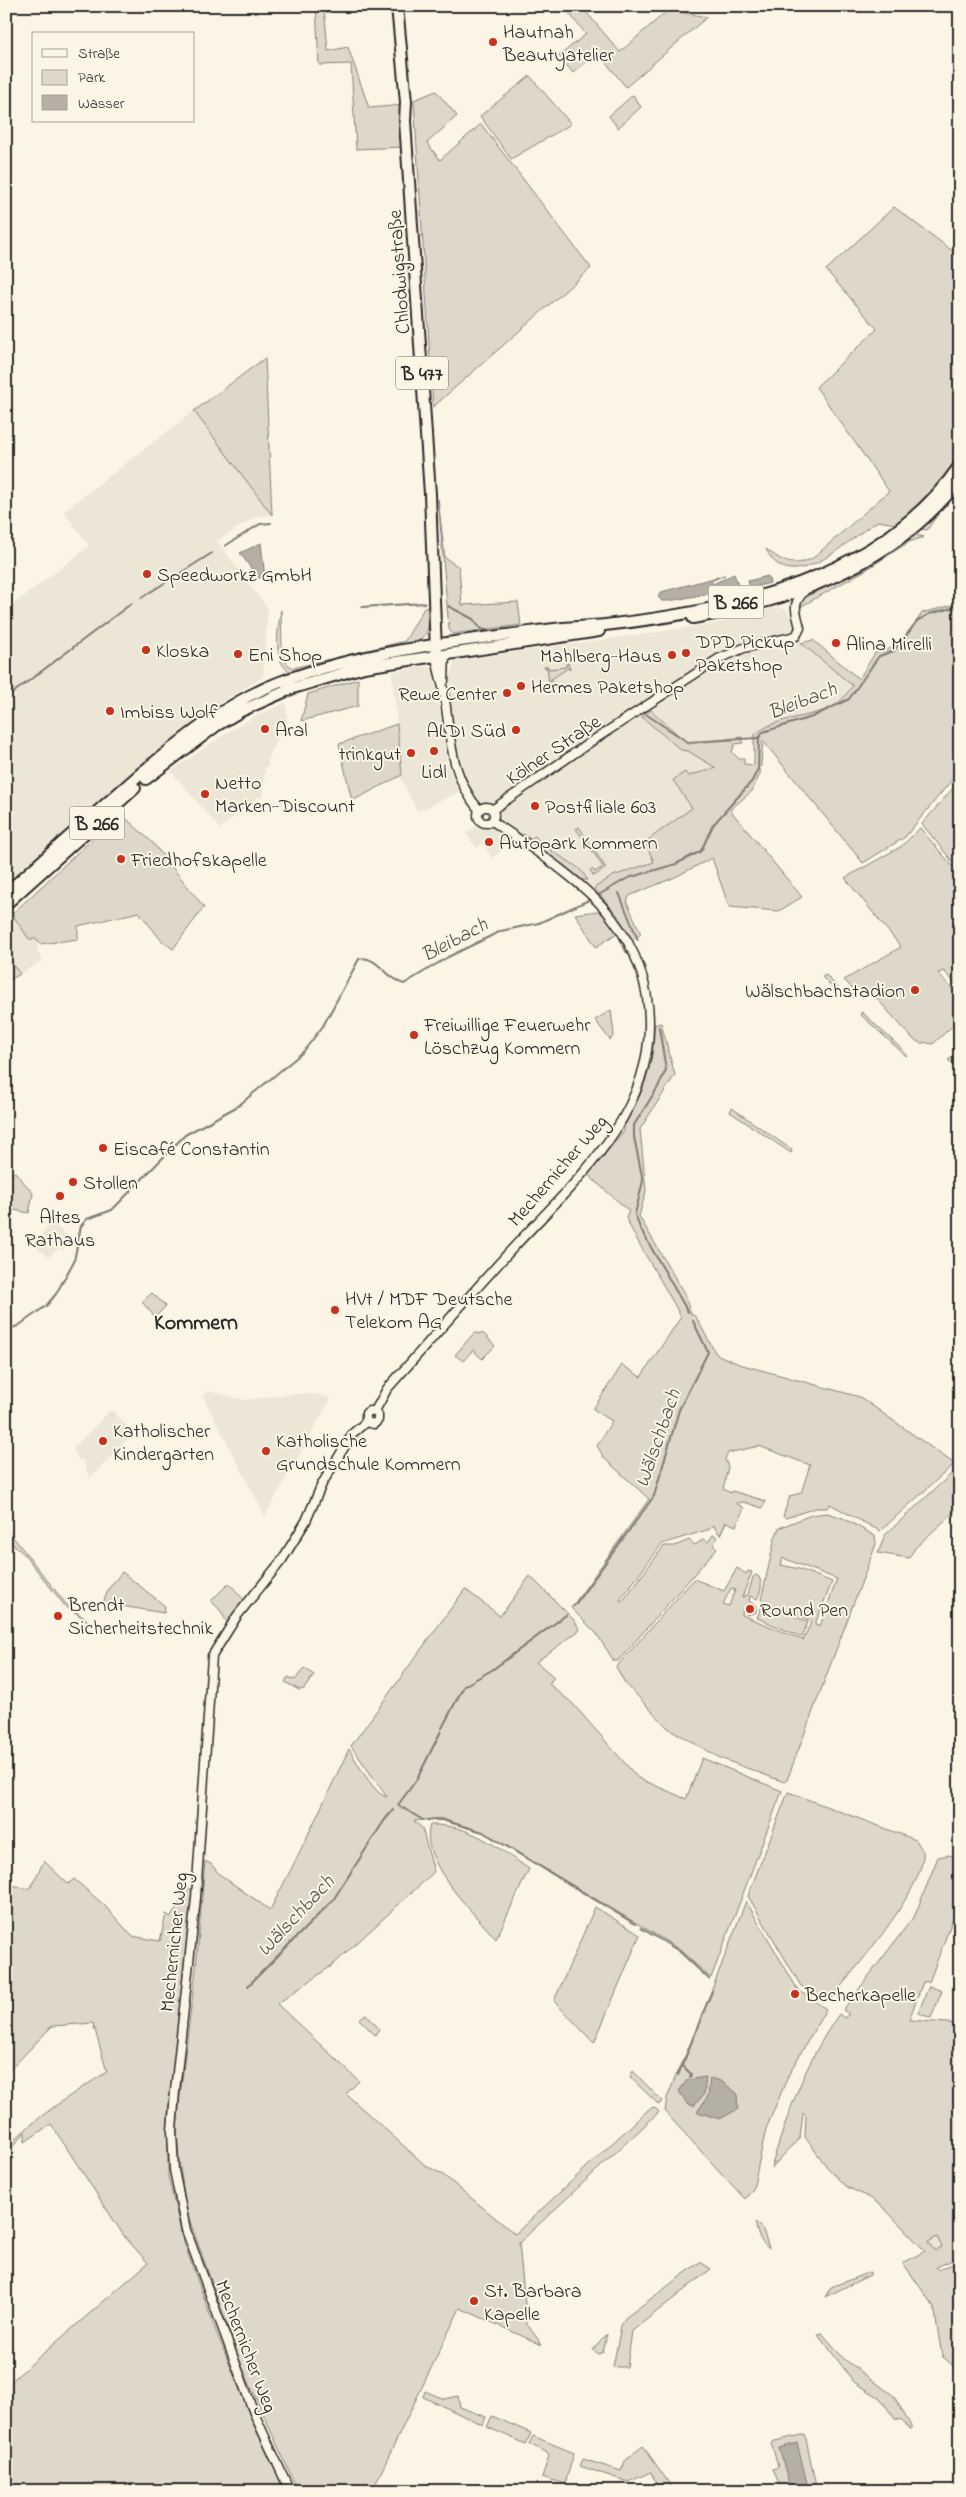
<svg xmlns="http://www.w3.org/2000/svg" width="966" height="2497" viewBox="0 0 966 2497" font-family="'Indie Flower',sans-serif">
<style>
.built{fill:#ece6d7}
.green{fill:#ded8ca;stroke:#84827a;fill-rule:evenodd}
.water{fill:#b4b0a5;stroke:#7d7b74}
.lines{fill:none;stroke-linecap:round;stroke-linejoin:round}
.stream{stroke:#7d7b74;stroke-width:2}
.minor-casing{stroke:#2b2b2b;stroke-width:11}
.major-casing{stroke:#2b2b2b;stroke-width:14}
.minor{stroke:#fcf5e5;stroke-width:8}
.major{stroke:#fcf5e5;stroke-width:10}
.poi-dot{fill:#c8321e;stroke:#fcf5e5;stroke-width:2}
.labels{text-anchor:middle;stroke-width:4;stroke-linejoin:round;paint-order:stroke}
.shield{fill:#fcf5e5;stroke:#6a6863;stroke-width:1}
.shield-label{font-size:19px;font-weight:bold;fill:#2b2b2b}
.poi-label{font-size:20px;fill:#2b2b2b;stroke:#fcf5e5;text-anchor:start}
.street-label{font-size:20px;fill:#2b2b2b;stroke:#fcf5e5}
.water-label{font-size:21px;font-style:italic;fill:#545350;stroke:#fcf5e5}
.quarter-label{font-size:22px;font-weight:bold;fill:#2b2b2b;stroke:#fcf5e5}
</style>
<rect width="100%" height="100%" fill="#fcf5e5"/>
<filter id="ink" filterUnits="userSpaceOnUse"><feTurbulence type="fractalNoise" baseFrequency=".02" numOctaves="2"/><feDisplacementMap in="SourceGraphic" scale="10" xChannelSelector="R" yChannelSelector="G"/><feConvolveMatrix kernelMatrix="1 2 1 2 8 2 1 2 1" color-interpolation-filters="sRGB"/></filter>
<g filter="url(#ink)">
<!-- built -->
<path class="built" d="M194 411 272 515 257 516 217 541 268 609 263 677 219 703 155 754 6 887V610L89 546 64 511Z
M778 607 787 610 801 643 853 686 838 704 798 719 762 728 754 736 688 744 652 710 642 717 681 750 688 751 716 769 688 776 685 772 693 809 646 842 655 862 613 876 594 888 501 819 499 806 480 801 468 785 456 751 451 703 450 676 455 661 713 624Z
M427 666 434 671 447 763 459 792 421 810 416 809 400 776 402 775 392 672Z
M286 703 287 722 269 754 268 766 265 767 262 798 257 797 220 829 171 771 223 735 259 714Z
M477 826 495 829 508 840 504 843 505 845 499 853 492 858 483 844 477 848 466 834Z
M12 914 29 938 37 939V950L43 960 20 974 6 957V919Z
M53 1224 67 1235 65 1238 67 1242 63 1251 59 1248 48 1257 32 1243 36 1237 44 1240 41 1237 48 1225 51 1227Z
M208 1391 244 1400 295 1394H315L331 1398 265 1516 203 1396Z
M111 1410 134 1433 90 1478 82 1459 78 1460 73 1448Z
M937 2237 942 2247 935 2251 928 2242Z"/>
<!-- green -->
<path class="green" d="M316 6H324L328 51 348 47 369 108 403 105 404 147 356 149 351 64 319 65Z
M563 6H581L620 52 668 10 707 17 626 87 598 53 573 73 559 56 586 34Z
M530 76 571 124 511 159 480 116Z
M436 91 457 116 427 143 440 160 481 124 591 268 433 407 414 100Z
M633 95 641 107 618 128 609 116Z
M894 207 954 252 960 251V457L928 498 896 524 878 521C852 535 791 602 766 549 783 562 793 568 813 558L889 491 816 387 877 329 826 270Z
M265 358 272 515 194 411Z
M960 486 959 496C946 500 935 519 927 530L920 529Z
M438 499 445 558 459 567 462 605 518 602 521 625 452 634 449 629Z
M916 535 924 537 909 542 864 571 800 607 801 601 805 597 872 566Z
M960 603V770L905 837 863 863 763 741 760 774 752 791 730 810 802 897 779 911 729 907 712 858 673 878 629 896 627 902 641 934 633 940 615 912 594 888 613 876 654 862 645 842 692 808 673 780 685 772 688 776 716 768 688 751 681 750 642 717 651 710 688 744 742 737 743 743 735 744 732 752 739 759 744 758V764L754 765V736C774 715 813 720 837 704 843 700 848 691 853 686L801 643 813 640 859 679 875 653C904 647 907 636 922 613Z
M428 607C429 624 431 633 416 643L293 673C271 665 278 627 281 610L282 648 287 664 293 668 405 641 424 608Z
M568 663 570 670 568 668 550 680 552 683 547 686 546 683 549 682 547 668 544 667 548 666V669L566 667V664Z
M358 679V706L301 721 308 694Z
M397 724 402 775 352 801 339 744Z
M960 780V871L922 824Z
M120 813 152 842 204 907 173 949 161 940 139 912 78 926V939L40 944 37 939H29L12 914Z
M579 827 606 868 594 876 590 870 592 869 595 872 603 867 591 849 589 850 591 848 576 829Z
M920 828 960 875V989L944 971 938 973 960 998V1019L933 1044 923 1042 922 1044 913 1039 872 993 856 992 844 980 901 947 845 878 902 846Z
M523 834 530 839 535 836 539 841 541 840C552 857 581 862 587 880H582Z
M598 911 606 913 627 946 626 953 617 933 596 947 575 914Z
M6 957 20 974 6 982Z
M826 975 843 993 840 995 822 977Z
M611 1010 614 1035 610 1040 595 1020Z
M862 1012 907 1054 906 1056 860 1014Z
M661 1023 675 1075 640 1129 646 1191 639 1216 685 1295 691 1314 696 1317 716 1354 739 1364 860 1397 956 1465 951 1467 880 1531 830 1504 827 1508H815L786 1518 783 1516 790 1496 801 1493 810 1465 759 1446 728 1453 725 1459 728 1467 723 1489 731 1493 732 1491 766 1501 762 1508 744 1502 736 1503 744 1508 736 1526 726 1522 720 1535 713 1525 710 1529 662 1544 620 1600 622 1602 664 1546H675L689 1540 695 1545 704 1539 708 1542 713 1535 717 1537 713 1545 717 1548 618 1661H614L596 1633 571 1608 649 1499 605 1459 597 1446 612 1421 593 1409 622 1365 641 1377 681 1317C664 1284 642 1252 626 1218L629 1211 588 1175 624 1131V1126C643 1093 655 1064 654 1025Z
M960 1051V1071L948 1060Z
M732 1108 792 1150 791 1153 730 1112Z
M15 1172 33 1193 29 1213 14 1210 11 1217 6 1215V1176Z
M152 1293 166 1306 155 1317 142 1302Z
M474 1333 484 1334 495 1346 482 1359 473 1350 463 1361 455 1355Z
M960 1466V1505L955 1511 915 1548 909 1558 878 1553 885 1535Z
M827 1513 843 1518 875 1536 876 1544 787 1780 784 1782 720 1758 668 1728 625 1683 616 1667 694 1579 724 1591 737 1568 746 1574 748 1571 752 1572 742 1597 748 1595 753 1577 756 1575 759 1577C763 1584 761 1592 757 1599L750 1596 749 1601 756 1606V1612L747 1615 743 1608 742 1615 803 1640 812 1621 761 1600 775 1538 779 1528 811 1515ZM783 1558 837 1579 820 1626 815 1624 832 1582 799 1569 781 1565ZM731 1588 735 1590 729 1606 723 1604Z
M6 1528 66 1604 88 1621 65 1606 24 1554 6 1538Z
M122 1572 165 1606 164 1613 103 1603 109 1588Z
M530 1576 574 1620 580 1630 536 1662 554 1677 549 1684 572 1703 638 1778 686 1799 702 1758 782 1791 711 1978 680 1950 663 1939 483 1832 439 1818 414 1821 422 1828 434 1872 334 1964 277 2004 359 2081 346 2094 426 2166 442 2174 515 2234 648 2110 654 2107 659 2112 519 2243 527 2324 542 2345 460 2308 372 2491H298L242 2367 187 2213 179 2160 177 2130 180 2095 196 1968 205 1861 211 1864 219 1874 270 1910C298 1858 323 1803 349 1749 356 1760 374 1795 387 1797L351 1746 465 1589 500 1616Z
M229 1583 245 1601 227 1623 221 1611 211 1601Z
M763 1603 808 1622 802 1637 757 1618Z
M304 1668 314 1675 304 1689 299 1690 285 1682 288 1677 295 1680Z
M788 1792 916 1840 923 1851C927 1887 852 1972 829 2001L801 1986 748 1896Z
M430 1825C470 1824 497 1847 529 1869L496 1939C474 1913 418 1861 430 1825Z
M949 1855 960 1859V1900L929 1982H923L909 2020 960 2024V2257L936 2267 938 2270 960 2261V2372L942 2356 934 2307 903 2263 925 2251 885 2209 872 2199 845 2186 827 2167 805 2137 806 2116 803 2113 800 2138 771 2168C788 2113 805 2062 839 2014L844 2018 849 2014 843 2010 915 1915 938 1857ZM937 2237 942 2247 935 2251 928 2242Z
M44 1861 68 1884 74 1879 104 1905 132 1936 160 1941 166 1914 171 1917 188 1888 194 1892V1898L191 1899 168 2115V2176L183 2240 214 2326 256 2430 285 2491H6V2380L8 2384 148 2263 124 2236 51 2124 25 2142V2132L6 2155V2148C36 2117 70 2095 107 2072L93 2023 52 2026 6 2074V1883L27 1889 31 1887Z
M746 1901 798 1990 826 2009 789 2074 766 2129 753 2189 745 2199 665 2112 667 2098 682 2061 685 2060Z
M595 1907 640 1935 594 2043 554 2001Z
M929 1986 942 1991 931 2018 918 2013Z
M366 2014 379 2029 375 2035 359 2019Z
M633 2071 662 2101 661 2103 658 2104 630 2077Z
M756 2222 763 2230 769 2248C761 2244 755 2230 756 2222Z
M700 2262 711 2269 632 2331 627 2367H613L621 2326 625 2318Z
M870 2272V2275L825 2297 831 2287Z
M822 2333 844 2359 894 2396 912 2428 910 2429 902 2420 895 2419 880 2398 854 2382 818 2334Z
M607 2334 603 2352 599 2354 593 2350Z
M425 2391 444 2399 458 2396 460 2407 486 2417 483 2425 423 2397Z
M492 2416 531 2433 526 2444 487 2427Z
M805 2434 817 2491H782L773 2469 778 2467 771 2442Z
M533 2436 574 2453 565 2484 542 2477 549 2456 546 2452 529 2444Z
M643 2446 671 2486 659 2491 651 2472 628 2482 580 2466 583 2459 621 2471 626 2459Z"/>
<!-- water -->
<path class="water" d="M261 543 265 578H258L240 553Z
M734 574 738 585 734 589 669 601H662L658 597 661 592 725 575 711 581 713 584Z
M768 576 770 583 750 588 748 581Z
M706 2077 704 2094 694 2106 687 2104 679 2091 687 2080Z
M710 2078 721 2081 737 2093 738 2109 720 2119 697 2112 708 2096Z
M797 2443 809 2491H791L779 2448Z"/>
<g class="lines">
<!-- stream -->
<path class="stream" d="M225 546 260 524 271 523
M141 598 212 553
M448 606 473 619 480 628 486 631
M362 607 425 603
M6 698 132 603
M647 715 688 742 758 738
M619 893 638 940
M595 897 628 878 676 864 701 851 713 825 752 781 758 769 759 738 763 732 812 717 849 699 879 656 894 651 917 621 929 614 960 606
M659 1027 666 1070 658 1087 634 1125V1137L643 1181 635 1214 640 1228 688 1312
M6 1330 18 1326 46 1306 56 1294 74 1261 81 1226 87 1219 112 1210 185 1135 238 1106 303 1052 323 1026 359 959C376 954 387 979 404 984L448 957 501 931 539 923 591 899
M574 1606 654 1496 679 1410 708 1352 693 1321
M442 1728 464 1686 492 1670 566 1615
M423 1820 398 1805 417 1779 441 1731
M427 1820H442L483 1832 635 1924
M641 1928 679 1951 709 1979
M248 1986 333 1900 384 1821 393 1810
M683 2066 691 2074 690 2077
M678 2075 712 1991"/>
<defs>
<path id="minor" d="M436 655C437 668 442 680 444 693 451 737 449 773 479 810
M444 681 445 654
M478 815a8 8 0 1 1 16 0a8 8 0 1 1-16 0Z
M492 810 592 741 718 659 744 648 796 636 800 628C796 609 791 606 805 590
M375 1411 387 1389C429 1342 470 1295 513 1248 573 1183 650 1119 649 1023 649 984 635 948 612 918 586 883 529 846 492 821
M366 1422 374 1424 378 1420V1415L375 1411
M366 1422V1413L369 1411H375
M290 2491 254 2413 186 2230 174 2170 172 2131 175 2091 196 1898 212 1656 237 1616 282 1560 306 1521 322 1484 345 1446 353 1433 366 1422"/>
<path id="major" d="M397 6 406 102 405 121 430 494 436 652
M693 618C793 601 896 564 960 479
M146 779 216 726 241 711 293 688 364 667 599 631
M6 893C51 853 95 813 140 774 184 738 227 702 280 682 364 651 457 641 546 630 565 627 585 627 605 625 734 611 882 578 960 465
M6 904 135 788"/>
</defs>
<!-- minor casing -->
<use href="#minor" class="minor-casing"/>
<!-- major casing -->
<use href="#major" class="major-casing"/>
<!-- minor -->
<use href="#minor" class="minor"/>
<!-- major -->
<use href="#major" class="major"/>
</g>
</g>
<!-- markers -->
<g class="poi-dot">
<circle cx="493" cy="42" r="5"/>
<circle cx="147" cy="574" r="5"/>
<circle cx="836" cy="643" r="5"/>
<circle cx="146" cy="650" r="5"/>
<circle cx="686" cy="653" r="5"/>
<circle cx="238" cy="654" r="5"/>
<circle cx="672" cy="655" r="5"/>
<circle cx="521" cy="686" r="5"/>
<circle cx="507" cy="693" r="5"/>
<circle cx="110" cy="711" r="5"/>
<circle cx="265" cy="729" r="5"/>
<circle cx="516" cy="730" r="5"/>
<circle cx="434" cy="751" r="5"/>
<circle cx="411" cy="753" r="5"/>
<circle cx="205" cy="794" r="5"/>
<circle cx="535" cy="806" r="5"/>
<circle cx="489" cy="842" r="5"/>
<circle cx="121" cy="859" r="5"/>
<circle cx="915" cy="990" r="5"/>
<circle cx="414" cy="1035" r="5"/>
<circle cx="103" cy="1148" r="5"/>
<circle cx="73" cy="1182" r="5"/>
<circle cx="60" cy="1196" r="5"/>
<circle cx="335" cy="1310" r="5"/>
<circle cx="103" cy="1441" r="5"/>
<circle cx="266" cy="1451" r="5"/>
<circle cx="750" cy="1609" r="5"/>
<circle cx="58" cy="1616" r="5"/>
<circle cx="795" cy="1994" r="5"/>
<circle cx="474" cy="2301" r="5"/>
</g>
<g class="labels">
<!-- shield labels -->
<g class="shield">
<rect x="396" y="356.5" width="52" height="33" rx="4"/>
<rect x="708.5" y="585.5" width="55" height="33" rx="4"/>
<rect x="69.5" y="806.5" width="55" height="33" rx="4"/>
</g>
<g class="shield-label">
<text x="422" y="380">B 477</text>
<text x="736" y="609">B 266</text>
<text x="97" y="830">B 266</text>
</g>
<!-- poi labels -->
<g class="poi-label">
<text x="503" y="38">Hautnah<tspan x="503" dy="23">Beautyatelier</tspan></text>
<text x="157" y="581">Speedworkz GmbH</text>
<text x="696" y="648">DPD Pickup<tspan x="696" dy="23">Paketshop</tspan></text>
<text x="846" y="650">Alina Mirelli</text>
<text x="156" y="657">Kloska</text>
<text x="248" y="661">Eni Shop</text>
<text x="662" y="662" text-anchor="end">Mahlberg-Haus</text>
<text x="531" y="693">Hermes Paketshop</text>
<text x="497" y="700" text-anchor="end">Rewe Center</text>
<text x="120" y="718">Imbiss Wolf</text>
<text x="275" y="736">Aral</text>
<text x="506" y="737" text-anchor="end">ALDI Süd</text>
<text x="401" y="760" text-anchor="end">trinkgut</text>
<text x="434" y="778" text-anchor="middle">Lidl</text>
<text x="215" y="789">Netto<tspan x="215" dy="23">Marken-Discount</tspan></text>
<text x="545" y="813">Postfiliale 603</text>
<text x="499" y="849">Autopark Kommern</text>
<text x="131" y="866">Friedhofskapelle</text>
<text x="905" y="997" text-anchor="end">Wälschbachstadion</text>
<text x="424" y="1031">Freiwillige Feuerwehr<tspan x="424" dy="23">Löschzug Kommern</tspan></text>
<text x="113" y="1155">Eiscafé Constantin</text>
<text x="83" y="1189">Stollen</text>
<text x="60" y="1223" text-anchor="middle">Altes<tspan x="60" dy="23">Rathaus</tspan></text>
<text x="345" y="1305">HVt / MDF Deutsche<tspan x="345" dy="23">Telekom AG</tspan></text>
<text x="113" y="1437">Katholischer<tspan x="113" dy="23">Kindergarten</tspan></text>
<text x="276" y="1447">Katholische<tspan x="276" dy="23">Grundschule Kommern</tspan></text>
<text x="68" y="1611">Brendt<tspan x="68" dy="23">Sicherheitstechnik</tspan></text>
<text x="760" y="1616">Round Pen</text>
<text x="805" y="2001">Becherkapelle</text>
<text x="484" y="2297">St. Barbara<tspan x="484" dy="23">Kapelle</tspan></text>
</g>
<!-- street labels -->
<g class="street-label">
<text transform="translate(398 272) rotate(-94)" y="7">Chlodwigstraße</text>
<text transform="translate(553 749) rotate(-34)" y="7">Kölner Straße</text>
<text transform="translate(557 1170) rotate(-49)" y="7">Mechernicher Weg</text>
<text transform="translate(173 1942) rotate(-84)" y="7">Mechernicher Weg</text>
<text transform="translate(247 2346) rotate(69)" y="7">Mechernicher Weg</text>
</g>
<!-- water labels -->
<g class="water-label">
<text transform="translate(802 700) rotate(-21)" y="7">Bleibach</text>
<text transform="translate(454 939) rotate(-28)" y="7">Bleibach</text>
<text transform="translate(657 1438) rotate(-71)" y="7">Wälschbach</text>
<text transform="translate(295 1915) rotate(-47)" y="7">Wälschbach</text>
</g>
<!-- quarter labels -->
<g class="quarter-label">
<text x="196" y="1329">Kommern</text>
</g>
</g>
<!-- margin -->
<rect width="966" height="2497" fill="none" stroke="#fcf5e5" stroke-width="25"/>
<rect x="12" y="12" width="941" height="2472" fill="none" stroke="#2b2b2b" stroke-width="2" filter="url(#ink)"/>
<!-- legend -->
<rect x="32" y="32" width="162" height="90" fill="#fcf5e5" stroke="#a8a49b"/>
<rect x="42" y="49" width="25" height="8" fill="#fcf5e5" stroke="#a8a49b"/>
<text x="78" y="58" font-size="15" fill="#2b2b2b">Straße</text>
<rect x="42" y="70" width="25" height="15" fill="#ded8ca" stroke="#a8a49b"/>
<text x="78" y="82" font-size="15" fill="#2b2b2b">Park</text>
<rect x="42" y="95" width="25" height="15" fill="#b4b0a5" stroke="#a8a49b"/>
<text x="78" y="108" font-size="15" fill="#2b2b2b">Wasser</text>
</svg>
